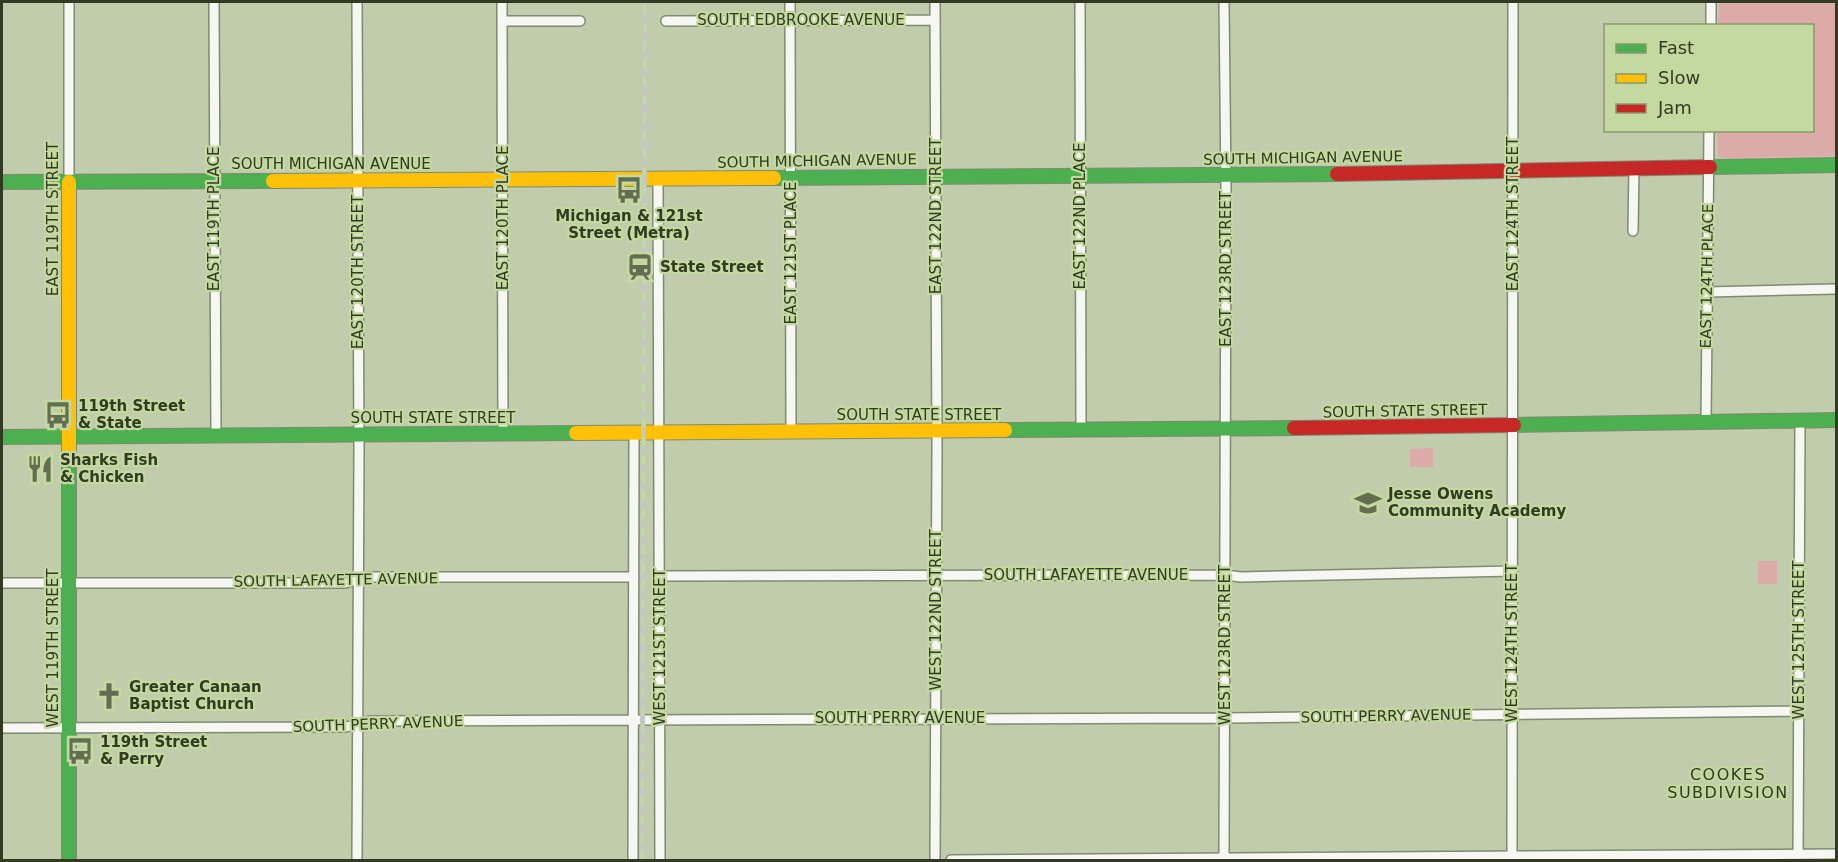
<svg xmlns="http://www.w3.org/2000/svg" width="1838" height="862" viewBox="0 0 1838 862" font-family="'DejaVu Sans',sans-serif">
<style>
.green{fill:#dbaaa9}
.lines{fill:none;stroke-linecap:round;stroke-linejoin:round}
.street-casing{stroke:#818971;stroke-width:12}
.fast-casing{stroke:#818971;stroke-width:16}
.slow-casing{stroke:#818971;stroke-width:16}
.jam-casing{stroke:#818971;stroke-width:16}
.street{stroke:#f6f7f3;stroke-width:9}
.fast{stroke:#4caf50;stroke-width:14}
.slow{stroke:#ffc107;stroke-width:14}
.jam{stroke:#c62828;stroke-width:14}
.rail-casing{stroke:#c3c7be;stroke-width:5}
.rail{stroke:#c4d99f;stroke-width:3;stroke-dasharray:9;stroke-linecap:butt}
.labels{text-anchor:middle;stroke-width:4.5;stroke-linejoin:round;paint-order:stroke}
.street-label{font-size:15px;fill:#313a22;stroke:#c4d99f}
.poi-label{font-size:15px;font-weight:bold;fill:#313a22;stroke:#c4d99f;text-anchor:start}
.neighbourhood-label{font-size:16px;letter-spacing:1.5px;fill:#313a22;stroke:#c4d99f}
</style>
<rect width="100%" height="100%" fill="#c0ccac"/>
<!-- green -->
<path class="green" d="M1719 2H1836V156L1722 158 1718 156 1717 131 1812 130V26L1718 25Z
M1433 448V467H1410V449Z
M1758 561H1777V584H1758Z"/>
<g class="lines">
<defs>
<path id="street" d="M69 2V182
M214 2 216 436
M357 2 359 451 357 860
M502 2 503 434
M790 2 791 432
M1080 2 1081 430
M502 21H580
M666 21 935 20
M1711 26V2
M658 179 660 860
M1633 231 1634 168
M1707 292 1836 289
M1706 422 1709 130
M660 576 1225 575 1241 577 1513 571
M2 583H345L367 577H634
M2 728 346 727 370 721 1224 718 1798 711
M633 860 634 433
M935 860 937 449 935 2
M951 860 1836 854
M1224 860 1226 189 1224 2
M1512 860 1513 2
M1798 860 1800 420"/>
<path id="fast" d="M1710 167 1836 165
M774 178 1337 174
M2 182 273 181
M1514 425 1836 420
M1005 430 1294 428
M2 437 576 433
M69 452V860"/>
<path id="slow" d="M273 181 774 178
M69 182V452
M576 433 1005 430"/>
<path id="jam" d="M1337 174 1710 167
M1294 428 1514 425"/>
</defs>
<!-- street casing -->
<use href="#street" class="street-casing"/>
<!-- fast casing -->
<use href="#fast" class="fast-casing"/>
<!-- slow casing -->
<use href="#slow" class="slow-casing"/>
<!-- jam casing -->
<use href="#jam" class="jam-casing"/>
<!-- street -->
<use href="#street" class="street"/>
<!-- fast -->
<use href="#fast" class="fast"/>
<!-- slow -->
<use href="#slow" class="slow"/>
<!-- jam -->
<use href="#jam" class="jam"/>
<defs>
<path id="rail" d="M642 860 645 2"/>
</defs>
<!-- rail casing -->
<use href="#rail" class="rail-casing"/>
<!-- rail -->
<use href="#rail" class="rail"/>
</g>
<!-- icons -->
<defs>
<symbol id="bus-bare" viewBox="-9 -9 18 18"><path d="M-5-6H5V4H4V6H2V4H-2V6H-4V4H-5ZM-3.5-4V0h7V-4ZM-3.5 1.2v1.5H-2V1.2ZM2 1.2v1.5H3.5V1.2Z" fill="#636d52" stroke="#c4d99f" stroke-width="2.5" paint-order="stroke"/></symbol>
<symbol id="station-bare" viewBox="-9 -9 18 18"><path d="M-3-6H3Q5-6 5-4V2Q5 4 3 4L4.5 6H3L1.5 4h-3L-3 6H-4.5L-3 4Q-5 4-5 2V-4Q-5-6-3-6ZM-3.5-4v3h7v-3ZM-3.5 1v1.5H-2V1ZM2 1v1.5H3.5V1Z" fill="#636d52" stroke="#c4d99f" stroke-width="2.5" paint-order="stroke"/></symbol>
<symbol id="restaurant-bare" viewBox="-9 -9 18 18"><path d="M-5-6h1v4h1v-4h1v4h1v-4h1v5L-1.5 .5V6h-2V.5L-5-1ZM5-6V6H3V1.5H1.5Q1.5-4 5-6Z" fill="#636d52" stroke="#c4d99f" stroke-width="2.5" paint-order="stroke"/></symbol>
<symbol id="school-bare" viewBox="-9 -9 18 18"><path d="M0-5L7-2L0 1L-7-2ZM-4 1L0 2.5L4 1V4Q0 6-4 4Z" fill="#636d52" stroke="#c4d99f" stroke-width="2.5" paint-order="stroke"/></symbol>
<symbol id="church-bare" viewBox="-9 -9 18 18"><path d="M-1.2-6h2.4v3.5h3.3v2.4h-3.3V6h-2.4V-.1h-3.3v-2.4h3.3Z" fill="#636d52" stroke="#c4d99f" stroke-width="2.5" paint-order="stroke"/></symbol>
</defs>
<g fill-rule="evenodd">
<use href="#bus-bare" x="610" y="171" width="38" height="38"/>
<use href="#station-bare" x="621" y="248" width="38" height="38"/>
<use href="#bus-bare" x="39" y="396" width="38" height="38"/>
<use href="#restaurant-bare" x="21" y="450" width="38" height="38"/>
<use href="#school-bare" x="1349" y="484" width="38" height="38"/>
<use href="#church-bare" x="90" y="677" width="38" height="38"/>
<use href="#bus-bare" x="61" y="732" width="38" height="38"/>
</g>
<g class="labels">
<!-- street labels -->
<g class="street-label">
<text x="801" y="25">SOUTH EDBROOKE AVENUE</text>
<text transform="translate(1303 158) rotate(-1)" y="5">SOUTH MICHIGAN AVENUE</text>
<text transform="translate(817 161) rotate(-1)" y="5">SOUTH MICHIGAN AVENUE</text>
<text x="331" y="169">SOUTH MICHIGAN AVENUE</text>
<text transform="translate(1513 214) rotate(-90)" y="5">EAST 124TH STREET</text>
<text transform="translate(936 216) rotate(-90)" y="5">EAST 122ND STREET</text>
<text transform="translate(1080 216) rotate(-90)" y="5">EAST 122ND PLACE</text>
<text transform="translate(503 218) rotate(-90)" y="5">EAST 120TH PLACE</text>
<text transform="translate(53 219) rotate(-90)" y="5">EAST 119TH STREET</text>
<text transform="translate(214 219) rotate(-90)" y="5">EAST 119TH PLACE</text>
<text transform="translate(791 253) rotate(-90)" y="5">EAST 121ST PLACE</text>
<text transform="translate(1226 269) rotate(-90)" y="5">EAST 123RD STREET</text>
<text transform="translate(358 272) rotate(-90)" y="5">EAST 120TH STREET</text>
<text transform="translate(1707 276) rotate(-89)" y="5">EAST 124TH PLACE</text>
<text transform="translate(1405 411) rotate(-1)" y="5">SOUTH STATE STREET</text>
<text x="919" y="420">SOUTH STATE STREET</text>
<text x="433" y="423">SOUTH STATE STREET</text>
<text x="1086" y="580">SOUTH LAFAYETTE AVENUE</text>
<text transform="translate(336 580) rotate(-1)" y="5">SOUTH LAFAYETTE AVENUE</text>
<text transform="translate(936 610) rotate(-90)" y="5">WEST 122ND STREET</text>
<text transform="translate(1799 640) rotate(-90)" y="5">WEST 125TH STREET</text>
<text transform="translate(1512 643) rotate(-90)" y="5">WEST 124TH STREET</text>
<text transform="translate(1225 645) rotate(-90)" y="5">WEST 123RD STREET</text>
<text transform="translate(660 647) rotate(-90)" y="5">WEST 121ST STREET</text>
<text transform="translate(53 648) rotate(-90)" y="5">WEST 119TH STREET</text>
<text transform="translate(1386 716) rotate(-1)" y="5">SOUTH PERRY AVENUE</text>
<text x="900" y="723">SOUTH PERRY AVENUE</text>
<text transform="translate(378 724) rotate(-2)" y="5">SOUTH PERRY AVENUE</text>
</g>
<!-- poi labels -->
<g class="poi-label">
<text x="629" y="221" text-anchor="middle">Michigan &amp; 121st<tspan x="629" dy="17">Street (Metra)</tspan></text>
<text x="660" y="272">State Street</text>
<text x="78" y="411">119th Street<tspan x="78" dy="17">&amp; State</tspan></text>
<text x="60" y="465">Sharks Fish<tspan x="60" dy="17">&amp; Chicken</tspan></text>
<text x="1388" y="499">Jesse Owens<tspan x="1388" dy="17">Community Academy</tspan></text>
<text x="129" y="692">Greater Canaan<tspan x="129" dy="17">Baptist Church</tspan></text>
<text x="100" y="747">119th Street<tspan x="100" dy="17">&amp; Perry</tspan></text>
</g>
<!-- neighbourhood labels -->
<g class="neighbourhood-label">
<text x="1728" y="780">COOKES<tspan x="1728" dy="18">SUBDIVISION</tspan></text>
</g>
</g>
<!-- border -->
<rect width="1838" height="862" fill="none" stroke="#313a22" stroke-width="6"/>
<!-- legend -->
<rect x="1604" y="24" width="210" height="108" fill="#c4d99f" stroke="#89996d" stroke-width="1.5"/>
<rect x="1616" y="44" width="30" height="9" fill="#4caf50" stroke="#89996d" stroke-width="1.5"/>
<text x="1658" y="54" font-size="18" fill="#313a22">Fast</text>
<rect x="1616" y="74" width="30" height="9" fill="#ffc107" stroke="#89996d" stroke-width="1.5"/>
<text x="1658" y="84" font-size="18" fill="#313a22">Slow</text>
<rect x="1616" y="104" width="30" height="9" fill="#c62828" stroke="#89996d" stroke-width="1.5"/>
<text x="1658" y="114" font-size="18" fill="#313a22">Jam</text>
</svg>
